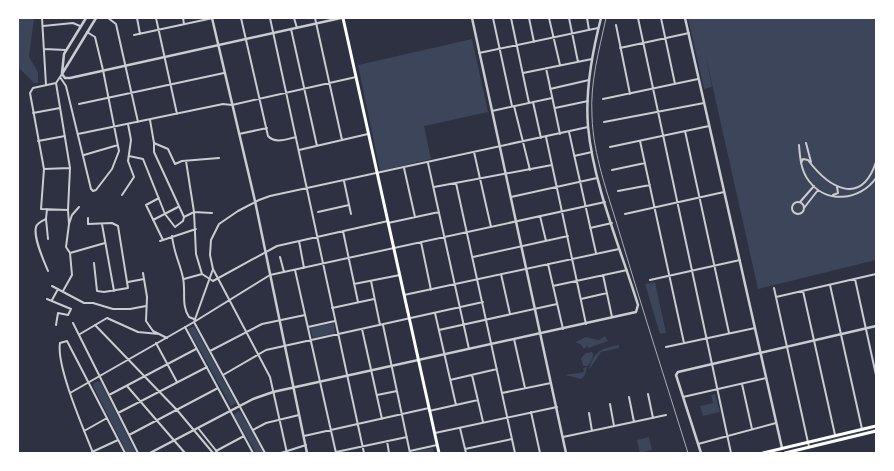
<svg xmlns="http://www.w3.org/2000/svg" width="894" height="471" viewBox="0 0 894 471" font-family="'Public Sans',sans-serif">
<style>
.green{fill:#3c4559}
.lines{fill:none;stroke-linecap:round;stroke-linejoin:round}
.minor{stroke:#caccd0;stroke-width:2}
.tertiary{stroke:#caccd0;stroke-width:2.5}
.secondary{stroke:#fff;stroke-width:3}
.rail{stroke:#abadb3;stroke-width:1}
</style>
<rect width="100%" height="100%" fill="#2d3142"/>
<!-- green -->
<path class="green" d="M18 18H34L29 57 38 72V83H34L18 67Z
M688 18H876V260L758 289 705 53 712 87 704 89Z
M472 39 488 112 424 126 431 159 380 171 358 65Z
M655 282 666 333 660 334 645 284Z
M334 323 335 333 313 338 310 328Z
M194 326 236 403 231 406 188 329Z
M605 336 608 341 589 348 587 346 584 349 580 344 575 342 586 337 599 340Z
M619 345V348L601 352 589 370C593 351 602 348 619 345Z
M592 352C595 356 590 362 588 366H583L581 358 586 353Z
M587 367 585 375 581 379 565 375 584 372 583 368Z
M98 381 101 383 136 453H127L93 386 94 383Z
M715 394 720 412 703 416 700 406 713 403 711 395Z
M238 411 241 413 264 453H256L234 415Z
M876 429V431L812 445 813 443Z
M649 437 652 450 640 453 637 440Z
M433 448 434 453H414L413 452Z"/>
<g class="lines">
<!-- minor -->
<path class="minor" d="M42 18 46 85
M108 18 116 24 138 122
M137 18 140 34
M156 18 177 114
M183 18 184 24
M241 18 268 136C275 144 287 139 296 137
M270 18 364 453
M294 18 297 28
M315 18 342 140
M493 18 512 106
M511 18 529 103
M529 18 534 42
M549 18 560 65
M569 18 578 62
M587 18 589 30
M638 18 731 453
M661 18 675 84
M616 25 630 94
M43 26 73 23 80 26
M291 29 317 146
M134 35 213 18
M620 48 689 33
M44 49 66 50
M479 53 598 28
M546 68 560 134
M523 73 592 59
M62 74 56 83 70 168 68 210 69 224
M60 77 66 86 91 189 93 191 96 190 112 169 119 151 103 70 95 37 87 32
M56 83 33 88 30 93 44 169 41 209 68 210
M550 89 589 80
M603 99 698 79
M533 102 541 138
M79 104 224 73
M514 106 530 170
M555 108 588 101
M492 111 552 98
M33 113 60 108
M150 120 154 143V152L184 217
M604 122 704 103
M685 131 729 333
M569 132 596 253
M78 134 223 104 232 105 356 77
M239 134 267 128
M546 137 586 324
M38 141 65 136
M640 141 684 343
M154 143 168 149 175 164 182 161 219 158
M806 143 811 162
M799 145C800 158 801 171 809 181 826 204 860 201 876 178
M610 147 709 126
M299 150 368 134
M474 152 491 227
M84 155 118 145
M129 156 143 159 165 214 175 227 183 221 184 217 194 212 212 213
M574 156 592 152
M186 161 194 212 196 254 202 274
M428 163 469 349
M801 163 803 159 808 160C829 188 861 207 876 162
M404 168 415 217
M44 169 70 168
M612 170 645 163
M344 181 351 214
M456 183 515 453
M434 187 552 165
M618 191 650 185
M122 195 134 177 128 161 131 140 128 124
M833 195 838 193 837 187
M511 197 597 178
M159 198 146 205 163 240
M800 202 814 186
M792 208a6 6 0 1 1 12 0a6 6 0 1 1-12 0Z
M804 208 818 190
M47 209 46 219C42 221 37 223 36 227 33 238 44 261 48 271
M318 212 349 205
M625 214 724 192
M540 216 546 241
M88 218V224L112 223 118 226 128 288 104 292 97 291 94 263
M46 219 48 239
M153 220 178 207
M388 223 439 212
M102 224 114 291
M590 228 612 223
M343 231 358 302
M172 236C174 254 180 263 183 278 186 292 181 305 189 317L194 319
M160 241 196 229
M299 241 304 268
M421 242 431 290
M70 253 105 243
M280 257 284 272
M473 257 568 236
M548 264 563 329
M213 269 194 322 265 453
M295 270 336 453
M143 273 147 297 146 321 153 331 167 338
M501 274 510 314
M603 275 612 317
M184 279 202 274 213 281 277 246 388 221
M855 279 876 375
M650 280 740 260
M371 281 380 325
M128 282 144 279
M354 284 400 275
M830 285 862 429
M52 286 84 303H93L113 309H130L146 306
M553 286 627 270
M774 288 809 447
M63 291 72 275 70 253 66 247 69 224 72 215 79 207
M803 291 835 435
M404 295 619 249
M776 297 876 274
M47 299 71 309 68 315 58 313 56 325
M581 299 607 293
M52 300 58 289
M332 308 374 299
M435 313 456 405
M73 323 138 453
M95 325 177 410 213 453
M383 325 410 453
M185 327 253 453
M308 327 335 321
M362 329 382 419
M439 330 557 304
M80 334 107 318 138 332 159 334
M514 339 525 388
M156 343 177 382
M666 347 755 328
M210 351 262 324 305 315
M223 375 266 350 483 302
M472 375 483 422
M450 380 497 369
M742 384 752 429
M127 386 185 453
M70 393 194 322 270 275 605 202
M502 393 551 383
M648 394 653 418
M109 395 196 349
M377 395 397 391
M629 397 634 422
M683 397 766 378
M610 404 614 426
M429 411 478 400
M531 412 540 453
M118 413 207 367
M589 413 592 431
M198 428 218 453
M460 428 466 453
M253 430 266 423 299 415
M84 431 107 418
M435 433 557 407
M129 435 218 388
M304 436 429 408
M563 437 666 415
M387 441 389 453
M698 444 776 423
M465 449 512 439
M216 451 244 436
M410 451 437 445
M92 452 118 440
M336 452 407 437
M93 453C84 430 56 366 60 343L67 341 125 453
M281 453 306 445
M287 453 270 377 213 269 210 255 211 240 219 224 238 211 259 200 270 196 588 127"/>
<!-- tertiary -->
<path class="tertiary" d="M212 18 255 201 307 453
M472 18 566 453
M685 18 782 448
M62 73 64 54 86 18
M62 74 65 78H70L341 18
M62 74 96 18
M150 453 253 399 273 392 636 312 638 305C621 250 593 184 588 126 585 90 592 53 601 18
M701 453 676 375 678 372 876 326"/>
<!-- secondary -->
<path class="secondary" d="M343 18 439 453
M763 453 876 426
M785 453 876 431"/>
<!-- rail -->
<path class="rail" d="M606 18C599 51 590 82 592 116 593 155 608 194 619 231 641 305 665 379 688 453"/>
</g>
<!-- border -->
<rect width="894" height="471" fill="none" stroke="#ffffff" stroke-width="38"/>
</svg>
